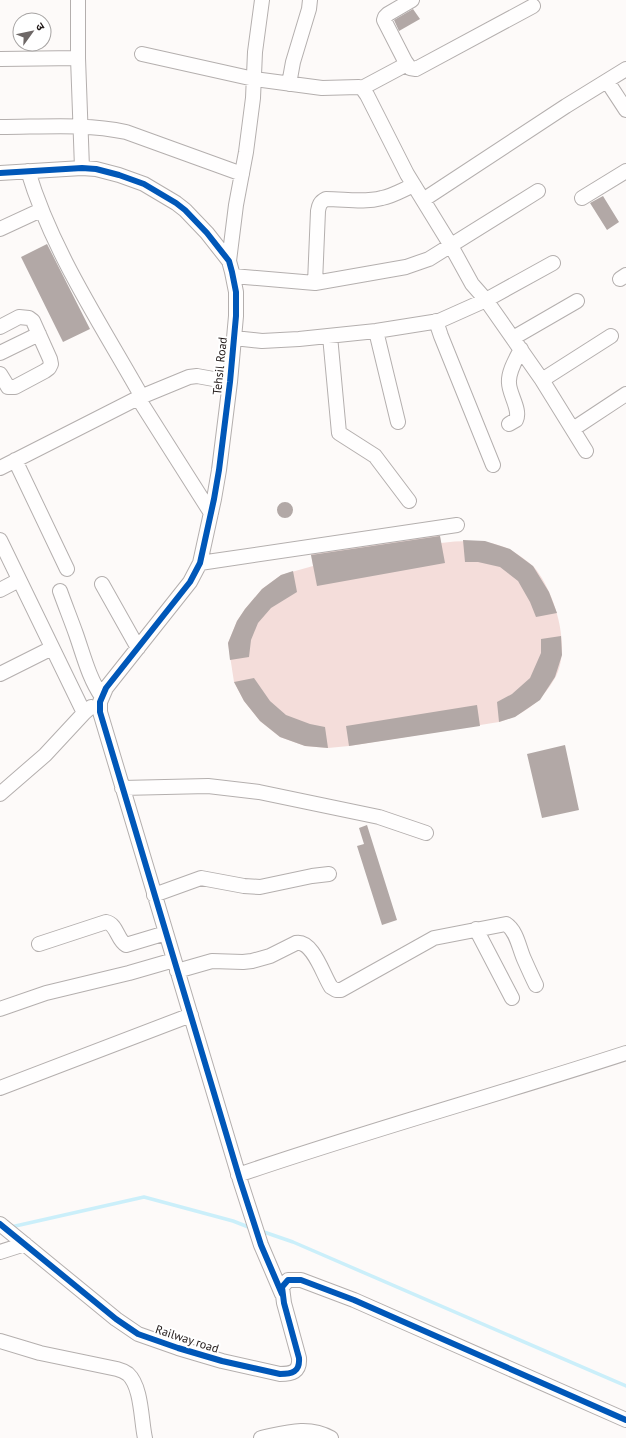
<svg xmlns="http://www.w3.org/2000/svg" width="626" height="1438" viewBox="0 0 626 1438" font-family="'PT Sans','Noto Sans Devanagari',sans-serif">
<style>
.green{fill:#f4ddda}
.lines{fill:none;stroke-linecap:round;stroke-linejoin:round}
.stream{stroke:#cbeffa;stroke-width:3.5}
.building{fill:#b2a8a6}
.minor-casing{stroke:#b4afae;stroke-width:16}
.minor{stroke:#fffefe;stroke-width:14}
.cycleway-casing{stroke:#fff;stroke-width:8}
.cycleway{stroke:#0057b8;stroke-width:6}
.labels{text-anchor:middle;stroke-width:4;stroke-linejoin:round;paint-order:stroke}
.street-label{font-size:12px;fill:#201817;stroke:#fff}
</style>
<rect width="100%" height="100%" fill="#fdfaf9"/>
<!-- green -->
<path class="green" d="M439 531 441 543C464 540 487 539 509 549 515 552 529 562 534 567 555 592 572 648 555 678 542 701 524 715 499 722L349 746 328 748 305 746 280 737 260 721 244 701 234 682 228 643 237 621 245 609 262 589 281 575 313 566 311 554Z"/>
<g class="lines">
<!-- stream -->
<path class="stream" d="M11 1227 144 1197 233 1221 251 1228
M261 1231 293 1242 626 1386"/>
</g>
<!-- building -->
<path class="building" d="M413 9 420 19 399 31 394 20Z
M603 196 619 222 607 230 590 203Z
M47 244 90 329 63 342 21 257Z
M277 510a8 8 0 1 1 16 0a8 8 0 1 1-16 0Z
M440 536 445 563 317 586 311 555Z
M463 540 485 541 510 549 533 566 549 592 557 613 536 617 530 602 518 581 500 567 478 562H465Z
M293 571 297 592 271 608 258 623 251 640 249 657 230 660 228 643 237 621 245 609 262 589 281 575Z
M561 636 562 655 555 677 540 700 515 717 499 722 497 702 512 694 530 678 541 653V639Z
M254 678 270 701 286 715 310 724 325 727 328 748 305 746 280 737 260 721 244 701 234 682Z
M477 705 480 726 349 746 346 726Z
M565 745 579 810 542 818 527 754Z
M367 825 397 920 382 925 357 846 364 844 359 828Z"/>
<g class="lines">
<defs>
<path id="minor" d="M78 0V58L82 168
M412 0 388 14 385 17 384 20 405 61 410 68 416 69 533 6
M142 54 254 79 322 88 359 87 362 88 367 95 407 174 450 244 472 284 486 300 542 380 586 451
M0 59 78 58
M607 81 626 110
M289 84 293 62 309 9 310 0
M362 88 407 64
M0 127C42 127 85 123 126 132L242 174
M28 171C52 251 101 324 142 397
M0 173 82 168 96 169 119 175 144 184 176 203 185 210 207 233 229 261 232 272 236 292V316L230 382 219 470 214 499 200 563 190 582 106 688 100 702V712L240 1180 261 1245 282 1294
M582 198 626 171
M423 200 566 106 626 69
M0 229 41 210
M229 261 236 205 246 152 253 98 255 52 262 0
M233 276 315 283 406 267 429 259 538 191
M620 279 626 275
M315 283 318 211C319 205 320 202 326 199 345 199 364 203 382 198 393 196 404 189 414 185
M436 321 441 336 493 465
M0 327 19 317 29 318 33 321 50 359 51 364 49 368 45 371 15 387H8L0 374
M376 331 398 422
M330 336 339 433 375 456 409 501
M234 338 262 341 299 339 376 331 439 321 486 300 553 263
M513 338 577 301
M0 353 39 334
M542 380 611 336
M138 398 211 513
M509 424 516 420C521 410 509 394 509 383 508 372 516 359 521 349
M573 429 626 394
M15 460 67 569
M0 468 138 398 189 377 197 376 230 382
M0 540 84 713
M200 563 457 525
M102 584 138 648
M0 590 19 580
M60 591C65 605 71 620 76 634 84 657 89 678 102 697
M0 674 52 648
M122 788 208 786 259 792 379 817 426 833
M0 794 45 755 84 713 91 707
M154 895 201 878 244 886 260 887 312 876 329 874
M476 929 512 998
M39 944 106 922C117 924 117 940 126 945L166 933
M177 971 212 961 243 962 252 961 270 956 296 943C313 940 323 975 331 987L336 990H341L434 938 506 924C517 931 519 948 524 959 528 968 532 977 536 985
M0 1009 46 993 129 973 174 960
M0 1088 191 1015
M238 1175C366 1131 497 1095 626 1053
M0 1224 116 1319 138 1334 178 1348 222 1361 280 1374C292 1374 300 1372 299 1358L284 1303 282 1287 288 1280H301L354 1300 626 1420
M0 1252 25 1244
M0 1341 40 1353 117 1369C121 1370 125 1372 128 1374 142 1387 141 1421 145 1438
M261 1438C285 1433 308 1425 331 1438"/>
</defs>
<!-- minor casing -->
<use href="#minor" class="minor-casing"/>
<!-- minor -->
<use href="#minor" class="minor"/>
<defs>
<path id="cycleway" d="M0 173 82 168 96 169 119 175 144 184 176 203 185 210 207 233 229 261 232 272 236 292V316L230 382 219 470 214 499 200 563 190 582 106 688 100 702V712L240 1180 261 1245 282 1294
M0 1224 116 1319 138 1334 178 1348 222 1361 280 1374C292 1374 300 1372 299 1358L284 1303 282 1287 288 1280H301L354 1300 626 1420"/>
</defs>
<!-- cycleway casing -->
<use href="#cycleway" class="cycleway-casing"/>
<!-- cycleway -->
<use href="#cycleway" class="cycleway"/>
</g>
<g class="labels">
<!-- street labels -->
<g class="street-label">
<text transform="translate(220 366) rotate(-84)" y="4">Tehsil Road</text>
<text transform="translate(187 1339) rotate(18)" y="4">Railway road</text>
</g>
</g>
<!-- north arrow -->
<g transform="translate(32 32) rotate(57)"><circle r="19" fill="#ffffff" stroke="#a6a3a2"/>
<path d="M0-3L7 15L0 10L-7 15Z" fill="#6d6766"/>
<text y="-6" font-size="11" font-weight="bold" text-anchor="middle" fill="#201817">उ</text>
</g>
</svg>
